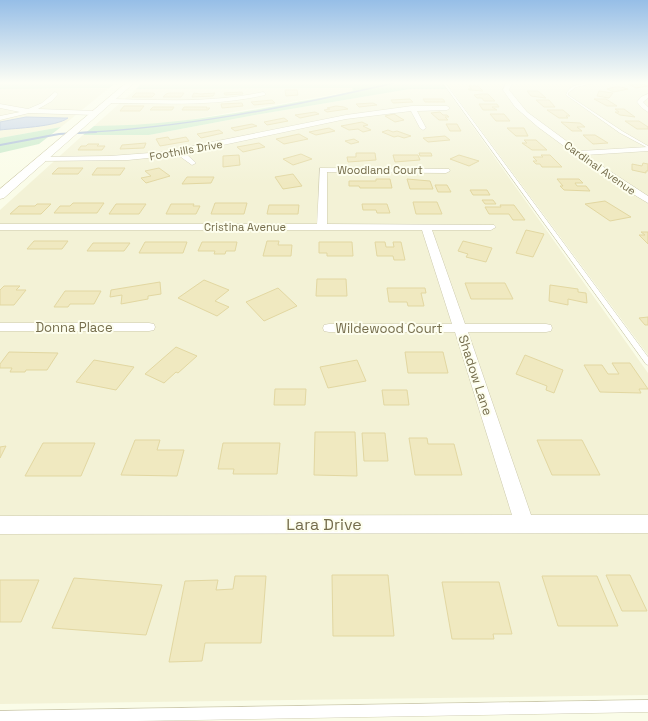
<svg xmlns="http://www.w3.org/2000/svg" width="648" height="721" viewBox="0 0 648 721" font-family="'Space Grotesk',sans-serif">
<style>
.residential{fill:#f3f2d6}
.green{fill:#c6e9c8}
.water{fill:#bccde5;stroke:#a3b7d6}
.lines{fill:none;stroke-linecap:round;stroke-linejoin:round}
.stream-far1{stroke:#a3b7d6;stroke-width:1.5}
.stream{stroke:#a3b7d6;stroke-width:2}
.building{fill:#f0e9c0;stroke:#e2d7a1}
.lane-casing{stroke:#cdcaae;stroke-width:1}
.street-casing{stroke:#cdcaae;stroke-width:1}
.secondary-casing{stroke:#cecaa9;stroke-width:1}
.lane{fill:#fff;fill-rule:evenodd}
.street{fill:#fff;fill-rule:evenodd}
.secondary{fill:#fff;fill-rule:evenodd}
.labels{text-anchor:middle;stroke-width:4;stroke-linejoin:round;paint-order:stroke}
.far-street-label{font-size:11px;fill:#756d4c;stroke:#fdfeee}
.street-label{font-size:13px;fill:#756d4c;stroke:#fdfeee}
.near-street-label{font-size:16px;fill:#756d4c;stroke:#fdfeee}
</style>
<rect width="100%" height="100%" fill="#fafce8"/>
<!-- residential -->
<path class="residential" d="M446 83H648V355Z
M109 88 61 127 0 138V89Z
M353 88V91L177 122 134 126H94L136 89Z
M410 89H446L648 373V695L0 704V210L83 135H149L255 115Z"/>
<!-- green -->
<path class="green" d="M0 83H116L109 88 0 89Z
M142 83H446L451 89H410L255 115 149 135H83L94 126C159 126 218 117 281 105 305 100 330 97 353 91L352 88 136 89Z
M61 127 39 144 0 153V138Z"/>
<!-- water -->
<path class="water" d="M26 117 64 118H68C56 127 16 128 0 130V122Z"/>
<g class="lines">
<!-- stream-far1 -->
<path class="stream-far1" d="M75 133C183 128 289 107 394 83"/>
<!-- stream -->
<path class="stream" d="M0 145 59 134 96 132"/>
</g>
<!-- building -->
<path class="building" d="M628 84H642L648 86 636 88Z
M469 86H478L483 91 469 90 468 89H472Z
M615 87H621L628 89 614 92 607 89Z
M285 90H297L298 95 286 96Z
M527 91H538L546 98 531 96Z
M599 91 613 93 609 98 597 96Z
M242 92 243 94 225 95 224 93Z
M136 93H153L155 94 152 97H132Z
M169 93H184L181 97H163L166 94Z
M194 93 200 94 215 93 213 96 192 97Z
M481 94H488L495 101H484L482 98H477L474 95Z
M410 99 413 102 393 103 391 100Z
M423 99H443L445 102H425Z
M594 99H606L617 106H607Z
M272 100 275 103 254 105 251 102Z
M536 100H549L555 107H544Z
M242 103 243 106 222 108 221 104Z
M373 103 377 105 359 107 356 104Z
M479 104H497L499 107H492L497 110H483Z
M124 106H144L140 111H120Z
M336 106 344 107 348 109 327 112 324 110 330 109 327 108Z
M153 107H174L172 110H150Z
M184 107H207L206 108H210L208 110H182Z
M615 109H624L635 117 620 115 615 112H619Z
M547 110H563L570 116H566L568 118H559Z
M315 112 319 114 300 118 295 115Z
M440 112 443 115H447L449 117H445L448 120H439L431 113Z
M394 114 404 120 395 122 385 116Z
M490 114H504L510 121H496Z
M284 118 288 121 267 125 264 122Z
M625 121H639L648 127V129H637Z
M362 122 368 125 363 126 371 130 363 132 358 129 349 130 341 126Z
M561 122 580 123 585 127H577L582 131H572Z
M252 124 257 126 235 131 231 128Z
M446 124H457L461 131H450Z
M329 128 335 131 316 135 309 132Z
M507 128H524L528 136H516Z
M219 130 223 133 201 138 197 134Z
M388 130 393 132 397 131 411 136 404 138 398 136 394 137 382 132Z
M299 134 308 139 284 144 276 139Z
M583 135H595L608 143 593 144Z
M445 136 450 140 428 142 423 138Z
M168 137 170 140 186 137 189 141 160 146 156 139Z
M354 139 359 142 351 144 345 141Z
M524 140H536L547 150H532L522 143H527Z
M146 143 144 148 120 149 122 145Z
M259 143 265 147 243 152 237 147Z
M88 144H99L97 146H105L102 150H78L81 146H86Z
M356 153H375L376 160 348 162 347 157H356Z
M419 153H431L432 156H420Z
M301 154 312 159 293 165 283 159Z
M239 155 240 165 223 167V156Z
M393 155H418L420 160 395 162Z
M459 155 479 161 469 166 450 159Z
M541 155H550L562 167H542L540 164H536L533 161H537L533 157H543Z
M643 163 648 164V171H646V173L632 170V164L642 166Z
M58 168H83L78 174H52Z
M97 168H125L120 175H92Z
M159 168 170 176 146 183 141 178 151 176 145 171Z
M293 174 302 186 283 189 275 177Z
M187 177H214L211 183 182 184Z
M376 179H390L392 188H360L359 186H349V181H376Z
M407 179 430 181 433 189H410Z
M557 179H579L583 183H575L577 186H586L590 191 564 190 560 186H563Z
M435 185H447L451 192H438Z
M470 190H487L490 195H473Z
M482 200H493L496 204H485Z
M605 201 631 217 610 221 585 204Z
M413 202H437L442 214H416Z
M73 203H104L97 213H54L60 206H70Z
M215 203H247L244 214H211Z
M37 204H51L41 214H10L19 206H35Z
M116 204H146L139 214H109Z
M171 204H194L193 206H200L196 214H166Z
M362 204H387L390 213H377L376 210H363Z
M269 205H299L298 214H267Z
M500 205H514L525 220H513L509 214H489L485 207H501Z
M526 230 544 234 533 257 516 253Z
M641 232H648V244L639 235H645Z
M34 241H68L62 249H27Z
M267 241H279L278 245H292L291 256H263Z
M463 241 492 248 486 262 466 257 468 254 458 251Z
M145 242H187L183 253H139Z
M202 242H237L235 251H226L225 254H214L215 251H198Z
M319 242H352L353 256H327V253H319Z
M375 242H385L386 247H394L393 242H401L405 260H394L393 256H377Z
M93 243H130L124 251H87Z
M317 279H346L347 296H316Z
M204 280 229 290 215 301 229 307 217 316 178 298Z
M160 282 161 294 148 296V299L121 304 122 295 110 297 111 290Z
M465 283H505L513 299H471Z
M550 285 578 289V292L586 293 587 303 568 299V305L549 301Z
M4 286H20L16 290H26L14 305H0V290Z
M278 288 297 306 264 321 246 302Z
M387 288H425L426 293H421L424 306H408L407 302H389Z
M65 291H101L94 304H70L68 307H54Z
M648 317V325H645L639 318Z
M176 347 197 356 178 373 176 372 164 383 145 374Z
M9 352 58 353 47 370H26L25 372H10L12 368H0V364Z
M405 352H443L448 373H408Z
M525 355 563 370 554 393 546 390 547 386 516 374Z
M94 360 134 367 116 390 76 382Z
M357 360 366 381 328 388 320 367Z
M612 363H630L648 389H639L641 393 600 392 584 365H602L608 374H619Z
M275 389H306L305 405H274Z
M382 390H407L409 405H384Z
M315 432H355L357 476 314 475Z
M362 433H385L388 461H364Z
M409 438H427L428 444H454L462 475H415Z
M135 440H160L157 450H184L177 476 121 475Z
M537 440H582L600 475H552Z
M43 443H95L81 476H25Z
M223 443H280L277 474H233L234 469H218Z
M6 446 0 458V447Z
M332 575H388L394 636H333Z
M606 575H630L647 611H622Z
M235 576H266L261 643H205L202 661 169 662 185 581 218 580 216 590 233 589Z
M542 576H597L618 626H558Z
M74 578 162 585 146 635 52 628Z
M0 580H39L21 622H0Z
M442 582H499L512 634H493L494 639H452Z"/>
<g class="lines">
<defs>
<path id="lane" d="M443 83H445L648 357V365L646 364Z
M589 83H594L576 87 568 93V95L622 131 648 146V148L620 133 566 95C569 85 580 84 589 83Z
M648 700V712L136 721H0V711Z"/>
<path id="street" d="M506 83H512L509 90 527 112 580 151 648 147V151L585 155 648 196V203L613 182 538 127 515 107 503 90Z
M55 92 58 94 52 101 38 109 95 111 98 113 95 115 29 113 0 120V116L20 112 0 108V104L28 109 42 103Z
M263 92 265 93V95C214 107 161 103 109 103L106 101 109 99C161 100 212 103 263 92Z
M648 94V98L643 102 648 107V112L642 108 637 102 641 97Z
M412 106H447L450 108 447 110 417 111 426 128 423 130 420 128 411 111 346 119 185 153 196 163 192 165 178 155 128 160 41 161 37 159 41 157 110 156 163 152 346 115Z
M320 168 449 169 450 171 446 173 327 172V224L494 225 496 227 491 230H432L465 324H546L551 325 552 328 551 331 546 332H468L531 515H648V533L0 534V516L512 515 455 332H329L324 331 323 328 324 325 329 324H452L422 230H0V224H317Z
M0 323H149L154 324 155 327 154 330 149 331H0Z"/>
<path id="secondary" d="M126 83H134L4 198 0 199V189Z"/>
</defs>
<!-- lane casing -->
<use href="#lane" class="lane-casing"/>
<!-- street casing -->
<use href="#street" class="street-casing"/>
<!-- secondary casing -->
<use href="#secondary" class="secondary-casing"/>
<!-- lane -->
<use href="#lane" class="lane"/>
<!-- street -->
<use href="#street" class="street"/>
<!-- secondary -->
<use href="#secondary" class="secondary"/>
</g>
<!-- sky -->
<linearGradient id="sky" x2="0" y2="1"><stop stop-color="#96bee7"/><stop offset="0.45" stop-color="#fdfef5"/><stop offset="1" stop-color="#fdfef5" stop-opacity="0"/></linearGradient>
<rect width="648" height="184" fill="url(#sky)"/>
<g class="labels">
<!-- far-street labels -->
<g class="far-street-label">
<text transform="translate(186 150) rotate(-10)" y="4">Foothills Drive</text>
<text transform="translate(600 168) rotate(35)" y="4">Cardinal Avenue</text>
<text x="380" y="174">Woodland Court</text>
<text x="245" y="231">Cristina Avenue</text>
</g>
<!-- street labels -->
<g class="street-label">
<text x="74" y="332">Donna Place</text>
<text x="389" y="333">Wildewood Court</text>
<text transform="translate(476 375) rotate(72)" y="5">Shadow Lane</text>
</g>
<!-- near-street labels -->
<g class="near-street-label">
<text x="324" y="530">Lara Drive</text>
</g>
</g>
</svg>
